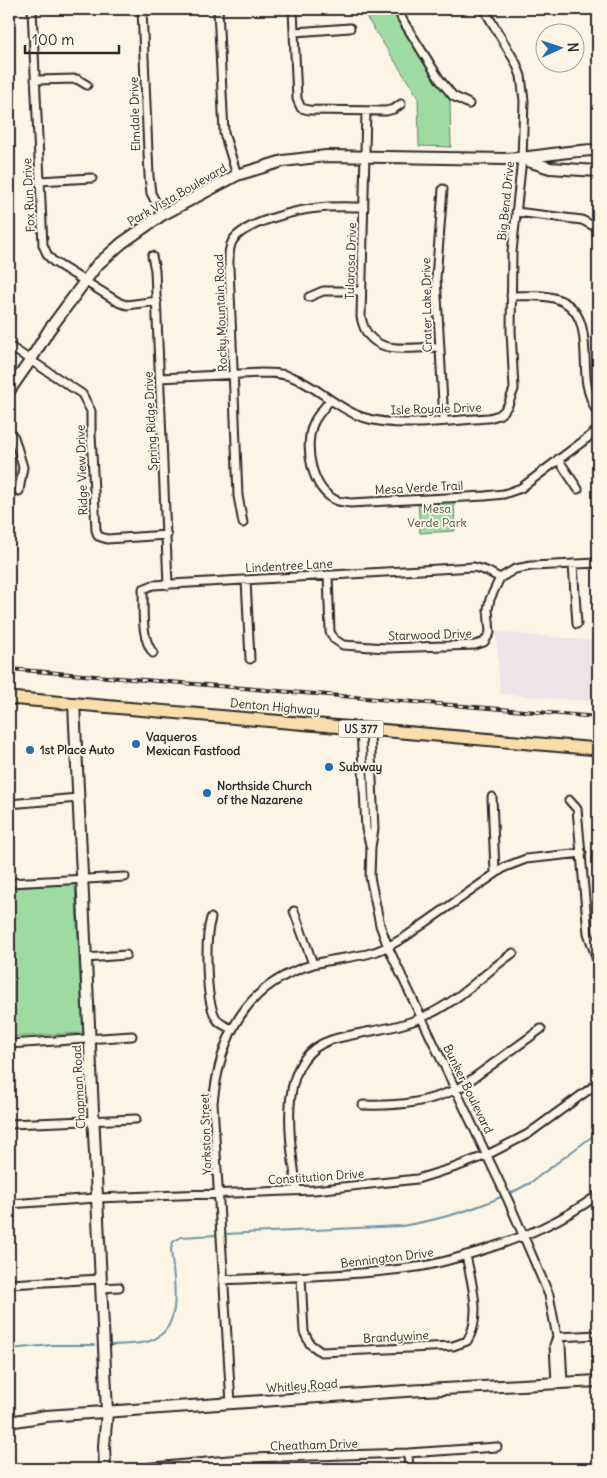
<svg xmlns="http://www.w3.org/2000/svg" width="607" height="1478" viewBox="0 0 607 1478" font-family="Delius,sans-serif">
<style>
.built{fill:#eee4e8}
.green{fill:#9ddba3;stroke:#648367}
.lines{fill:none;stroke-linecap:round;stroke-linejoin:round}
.stream{stroke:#6c95a7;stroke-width:2}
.street-casing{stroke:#2b2b2b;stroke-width:11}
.secondary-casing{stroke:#2b2b2b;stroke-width:14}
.primary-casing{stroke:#2b2b2b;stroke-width:15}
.street{stroke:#fcf5e5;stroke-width:7}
.secondary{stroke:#fcf5e5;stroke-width:10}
.primary{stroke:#f9deab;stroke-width:11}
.rail-casing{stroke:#2b2b2b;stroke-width:4}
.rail{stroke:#fcf5e5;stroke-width:2;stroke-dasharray:5.5;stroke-linecap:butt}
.poi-dot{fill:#1f6fb2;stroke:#fcf5e5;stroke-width:2}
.labels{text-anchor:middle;stroke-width:4;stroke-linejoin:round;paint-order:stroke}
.shield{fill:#fcf5e5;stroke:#6a6863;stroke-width:1}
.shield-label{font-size:11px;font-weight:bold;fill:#2b2b2b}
.street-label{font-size:12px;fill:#2b2b2b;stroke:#fcf5e5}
.park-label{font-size:12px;fill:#485749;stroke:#fcf5e5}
.poi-label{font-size:12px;font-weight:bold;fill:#2b2b2b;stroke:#fcf5e5;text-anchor:start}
</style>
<rect width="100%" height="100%" fill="#fcf5e5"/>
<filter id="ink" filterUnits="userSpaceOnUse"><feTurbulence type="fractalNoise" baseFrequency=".02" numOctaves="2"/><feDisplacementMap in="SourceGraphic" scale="10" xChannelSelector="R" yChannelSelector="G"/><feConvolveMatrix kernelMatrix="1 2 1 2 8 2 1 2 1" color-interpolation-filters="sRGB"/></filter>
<g filter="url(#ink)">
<!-- built -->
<path class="built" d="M496 632 598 641V702L500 694Z"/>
<!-- green -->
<path class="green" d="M361 9H393L398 20 432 74 450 97 451 147 419 146 418 97Z
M454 500 455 531 420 533 418 501Z
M75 884 83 1033 9 1037V888Z"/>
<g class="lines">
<!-- stream -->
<path class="stream" d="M511 1193 530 1183 598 1132
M225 1234 402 1226C437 1220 471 1211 503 1196
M111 1345C124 1344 138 1345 150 1341 186 1328 173 1278 171 1249L173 1242 181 1237 216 1235
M9 1349 52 1345H94"/>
<defs>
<path id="street" d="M32 9 43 245 48 256 54 262 120 303 127 305 157 301
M142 9 149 176 151 193 162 215
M218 9 224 133 237 175
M293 9 297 99 301 108 309 110 386 111 394 109 401 104
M399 9 401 17 405 24 440 80 453 96 469 104
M295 32 350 28
M35 80 77 79 87 85
M366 111 361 317C369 358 407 347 439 347
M39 181 92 178
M443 189 436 278 444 421
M516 212 582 220 597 228
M152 256 155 270 168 585
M511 296C526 296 543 294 557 299 593 311 582 357 587 385 589 395 593 405 598 414
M309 297 323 291H361
M9 346 82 394 91 411V434L96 530 98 536 107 539 167 535
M160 378 261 373C272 373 282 373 292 377 317 386 336 408 362 417 397 429 452 420 489 418L499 415 504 411 508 405 514 389 511 331 512 252 522 159 524 101 521 76 516 63 484 9
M330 400C325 407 318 414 314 422 303 445 311 491 338 501 341 502 346 502 350 503L485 496 504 494 521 488 598 430
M9 433 14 437 23 467 19 491
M558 459 578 489
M243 523 238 496 229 266C229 258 228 248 233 240 246 222 297 210 318 208 333 206 349 207 364 207
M573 564 577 624
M328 575 330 632 334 639 343 645 386 648 475 645 484 642 490 633 488 609 490 599 500 578 515 569 531 566 598 563
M246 580 250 659
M153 653C140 636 144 609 143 589L153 585 474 567 487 571 500 578
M361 729 366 829 370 845
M370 730 374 829 371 847 370 877 380 925 388 947 508 1200 549 1295 557 1337 561 1345 563 1383
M492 797 495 872
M569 800 577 809 588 933 598 963
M9 804 78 798
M9 883 125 877
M294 911 313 964
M211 918C205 937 205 1000 216 1018 219 1024 226 1026 232 1029
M86 958 126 955
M9 1044 132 1036
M363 1105C400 1106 428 1103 461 1087L541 1029
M9 1124 136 1119
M297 1190C291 1146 273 1058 331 1040 361 1031 394 1030 423 1017 457 1003 483 974 513 953
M9 1204 97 1198 314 1190 417 1179 456 1167 487 1155 528 1134 598 1083
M301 1277 304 1332 310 1344 321 1352 453 1346 467 1341C483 1316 471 1282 466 1255
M223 1280C288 1277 353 1276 417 1267 439 1264 461 1257 483 1250 527 1236 560 1222 598 1195
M9 1284 101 1279
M101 1288 119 1287
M557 1337 598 1335
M556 1383 554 1345 557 1337
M231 1404 213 1103C220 1036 245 984 314 964 331 959 349 958 367 954 381 951 393 944 405 937L505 867 526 859 582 853
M408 1453 409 1469
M250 1458V1469
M132 1469 250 1458 408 1453 497 1447"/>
<path id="secondary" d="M525 160 550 168 598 171
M9 391 30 361 49 330 97 265 122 243 162 215 237 175 283 161 326 156 505 159C536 158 567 150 598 150
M74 703 107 1412 104 1446 105 1469
M9 1422 46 1416 405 1391 598 1381"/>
<path id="primary" d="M9 698 598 749"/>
</defs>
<!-- street casing -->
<use href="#street" class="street-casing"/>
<!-- secondary casing -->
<use href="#secondary" class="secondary-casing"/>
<!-- primary casing -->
<use href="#primary" class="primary-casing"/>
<!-- street -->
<use href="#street" class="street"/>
<!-- secondary -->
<use href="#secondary" class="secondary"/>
<!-- primary -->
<use href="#primary" class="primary"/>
<defs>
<path id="rail" d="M9 669 598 717"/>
</defs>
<!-- rail casing -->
<use href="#rail" class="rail-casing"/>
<!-- rail -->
<use href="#rail" class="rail"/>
</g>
</g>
<!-- markers -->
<g class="poi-dot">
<circle cx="136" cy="744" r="5"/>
<circle cx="30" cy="750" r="5"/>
<circle cx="329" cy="767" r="5"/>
<circle cx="207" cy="793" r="5"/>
</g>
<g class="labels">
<!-- shield labels -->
<rect class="shield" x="338.5" y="720.5" width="45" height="17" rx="4"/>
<g class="shield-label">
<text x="361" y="733">US 377</text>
</g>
<!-- street labels -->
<g class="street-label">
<text transform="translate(135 114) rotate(-92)" y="4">Elmdale Drive</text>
<text transform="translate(29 195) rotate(-93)" y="4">Fox Run Drive</text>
<text transform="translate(177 195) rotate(-30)" y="4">Park Vista Boulevard</text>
<text transform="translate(506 201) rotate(-84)" y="4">Big Bend Drive</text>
<text transform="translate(351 261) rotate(-88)" y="4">Tularosa Drive</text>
<text transform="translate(427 305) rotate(-91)" y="4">Crater Lake Drive</text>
<text transform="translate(221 313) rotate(-92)" y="4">Rocky Mountain Road</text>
<text transform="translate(436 409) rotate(-2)" y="4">Isle Royale Drive</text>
<text transform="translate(151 421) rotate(-93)" y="4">Spring Ridge Drive</text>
<text transform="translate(82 470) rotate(-92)" y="4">Ridge View Drive</text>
<text transform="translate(419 488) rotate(-3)" y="4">Mesa Verde Trail</text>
<text transform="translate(289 566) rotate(-3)" y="4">Lindentree Lane</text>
<text transform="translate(430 635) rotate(-2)" y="4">Starwood Drive</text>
<text transform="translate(275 707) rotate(5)" y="4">Denton Highway</text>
<text transform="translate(79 1087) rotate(-93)" y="4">Chapman Road</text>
<text transform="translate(468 1089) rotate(64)" y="4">Bunker Boulevard</text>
<text transform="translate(206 1134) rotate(-92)" y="4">Yorkston Street</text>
<text transform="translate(316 1177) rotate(-4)" y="4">Constitution Drive</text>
<text transform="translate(387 1258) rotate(-7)" y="4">Bennington Drive</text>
<text transform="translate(396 1337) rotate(-3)" y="4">Brandywine</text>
<text transform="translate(302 1386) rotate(-4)" y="4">Whitley Road</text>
<text transform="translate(314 1445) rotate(-2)" y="4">Cheatham Drive</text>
</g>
<!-- park labels -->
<g class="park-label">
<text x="437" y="513">Mesa<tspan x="437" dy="14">Verde Park</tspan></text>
</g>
<!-- poi labels -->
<g class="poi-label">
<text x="146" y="741">Vaqueros<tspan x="146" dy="14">Mexican Fastfood</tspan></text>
<text x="40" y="754">1st Place Auto</text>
<text x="339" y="771">Subway</text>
<text x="217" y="790">Northside Church<tspan x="217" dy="14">of the Nazarene</tspan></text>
</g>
</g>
<!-- margin -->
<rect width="607" height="1478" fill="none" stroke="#fcf5e5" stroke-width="30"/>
<rect x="15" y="15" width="577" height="1448" fill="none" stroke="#2b2b2b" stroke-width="2" filter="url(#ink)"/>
<!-- north arrow -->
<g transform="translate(560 48) rotate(87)"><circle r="24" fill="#fcf5e5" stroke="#a8a49b"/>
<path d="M0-4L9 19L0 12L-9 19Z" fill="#1f6fb2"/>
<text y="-8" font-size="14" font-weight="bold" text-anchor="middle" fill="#2b2b2b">N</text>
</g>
<!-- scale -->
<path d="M25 45v8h94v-8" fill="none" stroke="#2b2b2b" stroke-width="2.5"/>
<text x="32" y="45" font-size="15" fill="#2b2b2b" stroke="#fcf5e5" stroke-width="4" paint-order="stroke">100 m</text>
</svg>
